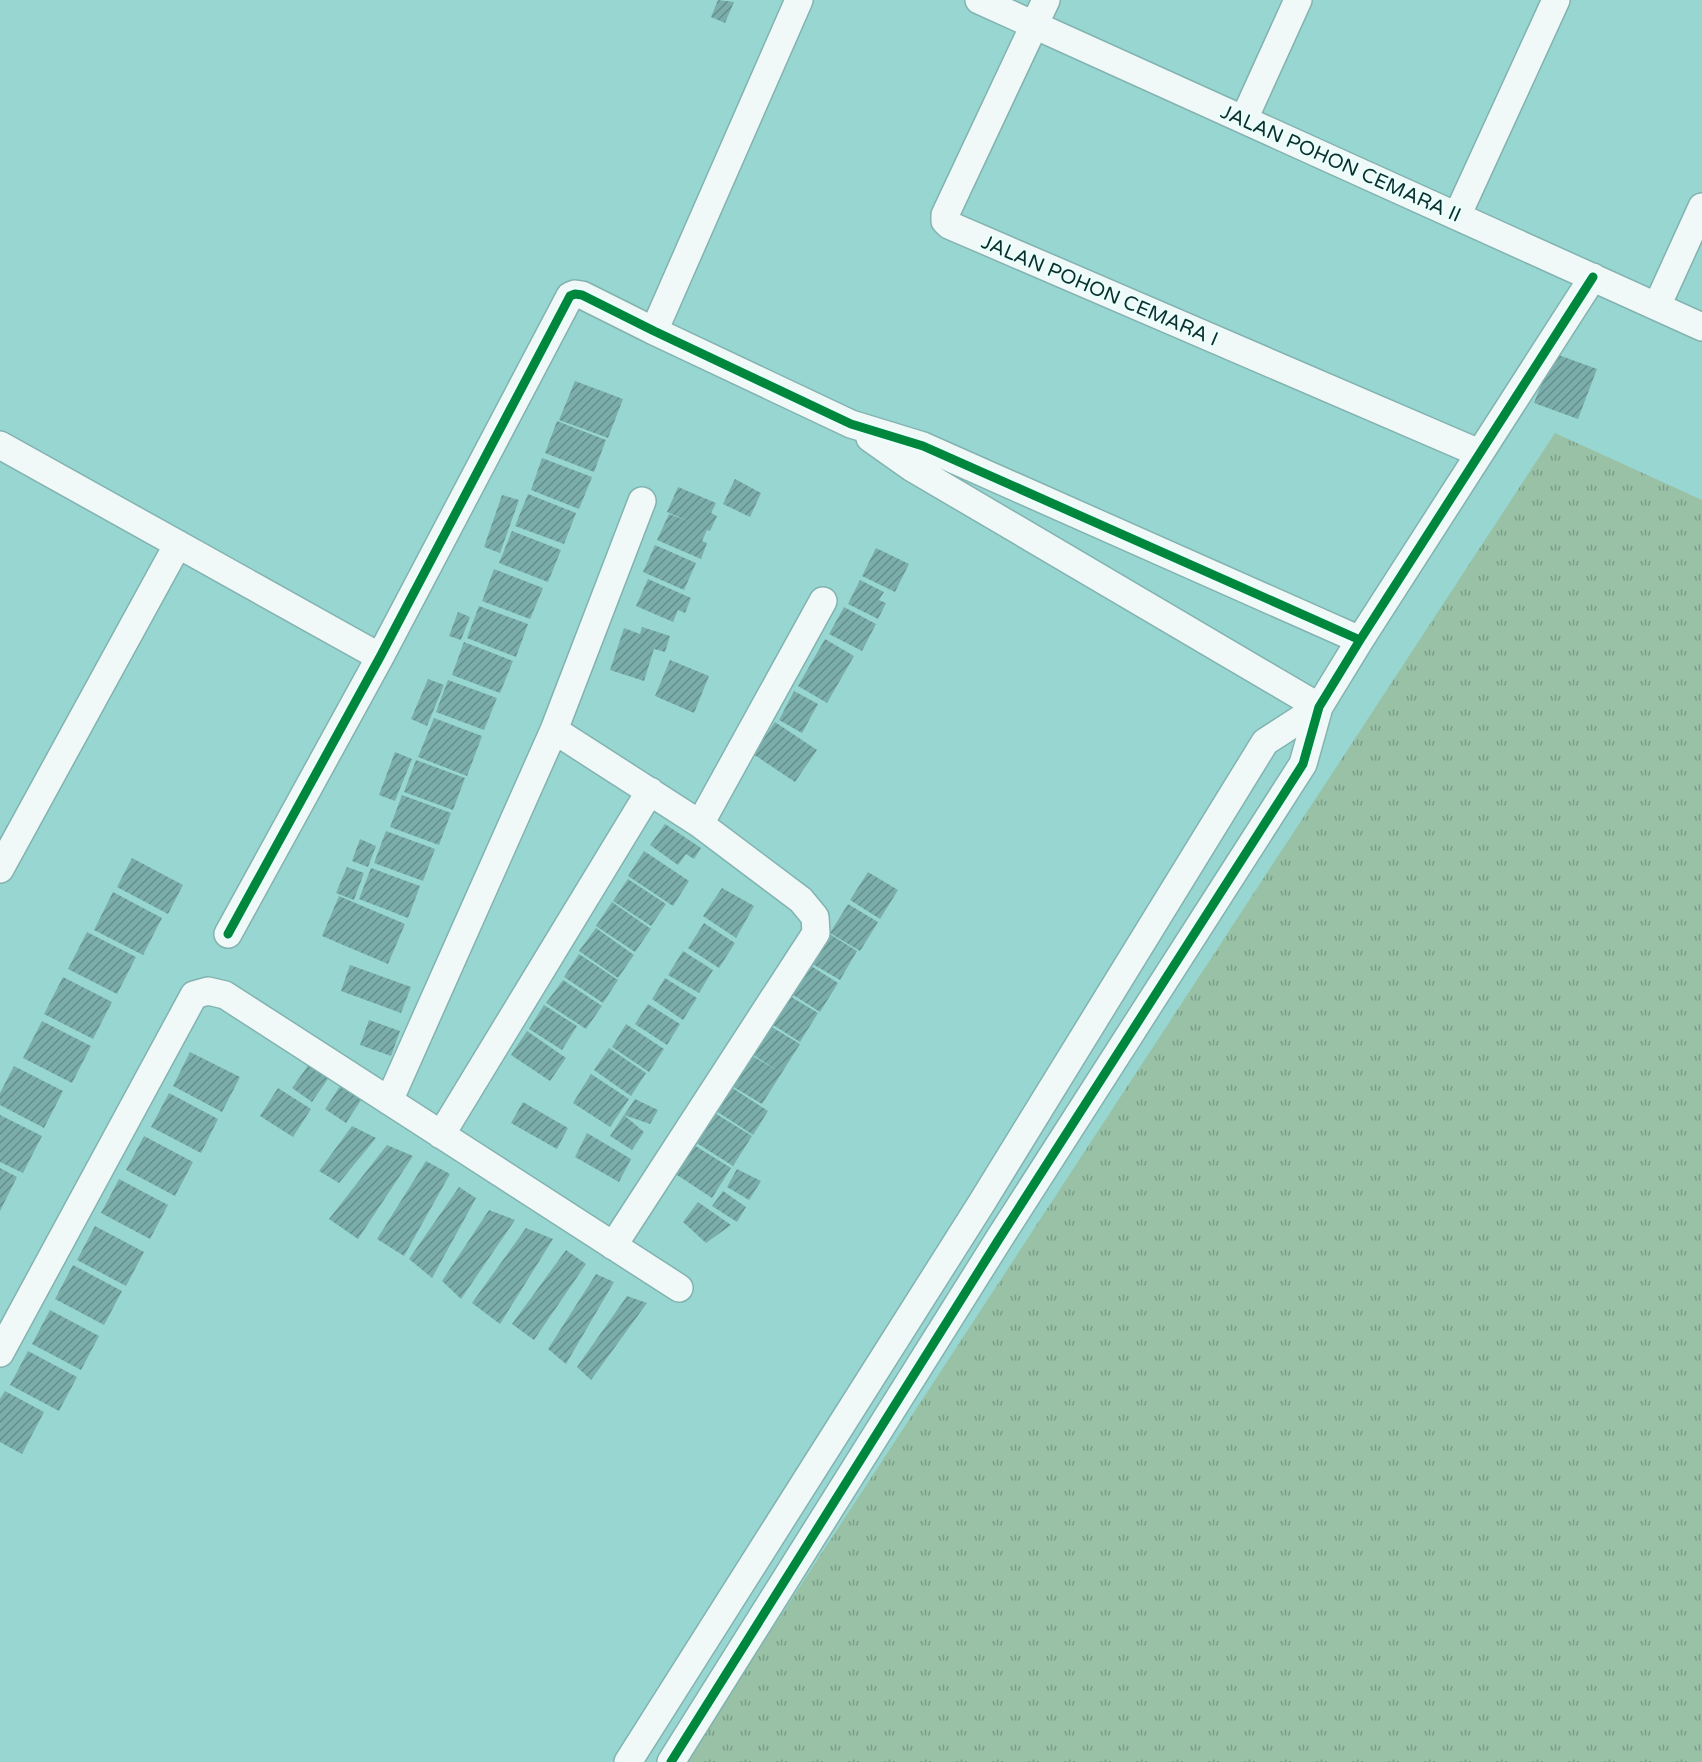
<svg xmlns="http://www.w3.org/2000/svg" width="1702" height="1762" viewBox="0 0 1702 1762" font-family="'Varela Round',sans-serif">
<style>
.grass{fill:url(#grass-tufts)}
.building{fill:url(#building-hatch)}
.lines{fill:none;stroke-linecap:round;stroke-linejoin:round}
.minor-casing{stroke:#82b3b0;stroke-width:30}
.minor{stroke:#f0f9f8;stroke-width:27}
.cycleway-casing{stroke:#ebfffd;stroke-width:13}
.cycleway{stroke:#00873e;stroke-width:9}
.labels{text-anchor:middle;stroke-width:5;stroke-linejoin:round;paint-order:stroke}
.street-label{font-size:20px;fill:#0a302e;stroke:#ebfffd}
</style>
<defs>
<pattern id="grass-tufts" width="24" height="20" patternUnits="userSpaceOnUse" patternTransform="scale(1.5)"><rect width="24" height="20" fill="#98c1a6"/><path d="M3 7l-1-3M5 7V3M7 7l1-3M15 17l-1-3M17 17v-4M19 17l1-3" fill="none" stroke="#7a9d88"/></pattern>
<pattern id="building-hatch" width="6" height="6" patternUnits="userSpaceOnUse" patternTransform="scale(1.5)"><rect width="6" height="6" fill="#7baeab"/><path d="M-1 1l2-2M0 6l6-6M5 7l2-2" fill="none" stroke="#638e8c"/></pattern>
</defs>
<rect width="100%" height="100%" fill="#98d6d2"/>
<!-- grass -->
<path class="grass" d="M1555 433 1702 500V1762H685Z"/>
<!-- building -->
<path class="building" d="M718 0 734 2 725 23 711 17Z
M1553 353 1597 369 1578 419 1534 403Z
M575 381 623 399 608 438 559 420Z
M557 421 606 440 594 472 545 453Z
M542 458 592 477 579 509 531 490Z
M735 479 761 493 750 517 723 504Z
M678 487 716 503 711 513 717 516 710 531 707 530 702 541 707 543 701 559 657 540 669 514 688 521 667 512Z
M528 494 576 513 564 544 515 526Z
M502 495 519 500 500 553 484 547Z
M512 531 561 550 548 582 499 563Z
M655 545 696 563 684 590 643 572Z
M876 548 909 564 895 592 862 576Z
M494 569 543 588 530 619 482 601Z
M648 579 691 598 685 613 678 610 673 622 636 606Z
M860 580 884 592 879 600 886 603 878 619 848 604Z
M479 606 528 624 516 657 467 638Z
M844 607 876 624 862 651 829 634Z
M458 612 470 617 461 640 449 636Z
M642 627 670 636 665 652 654 649 644 681 610 670 624 628 640 634Z
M825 639 854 656 827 703 798 686Z
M464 642 513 661 500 693 452 675Z
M670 660 709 676 694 713 655 696Z
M428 679 444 685 427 726 411 719Z
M448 680 497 698 484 730 436 712Z
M794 691 818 704 802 733 779 720Z
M434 718 482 736 467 776 418 757Z
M775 722 817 750 795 782 753 754Z
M395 752 412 759 395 801 379 795Z
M416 760 465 778 453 810 404 792Z
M402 795 451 813 439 845 390 827Z
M665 824 701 848 694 859 686 854 678 865 650 845Z
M386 831 435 849 423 881 374 863Z
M360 839 376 846 368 867 352 861Z
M644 851 689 881 673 906 628 876Z
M132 858 183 885 168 914 117 887Z
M347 867 364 873 354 900 336 893Z
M371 868 420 886 408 918 359 899Z
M868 872 898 890 880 919 850 900Z
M628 879 666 904 651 926 613 901Z
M722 888 754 906 736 938 703 916Z
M113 892 162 918 143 955 94 930Z
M339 896 405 924 388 964 322 936Z
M612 902 651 929 635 952 596 926Z
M848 904 878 922 860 951 830 933Z
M704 923 735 943 719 968 688 948Z
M596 928 634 955 618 978 579 951Z
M87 932 136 957 117 994 68 969Z
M828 933 857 951 840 980 809 962Z
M683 951 713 970 699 993 668 975Z
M579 954 618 980 603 1003 564 977Z
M808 964 838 983 820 1012 790 993Z
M350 965 411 987 401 1013 341 991Z
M63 977 112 1002 93 1039 44 1014Z
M665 978 697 998 683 1020 652 999Z
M563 980 602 1006 586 1029 546 1003Z
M788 995 818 1013 800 1042 770 1023Z
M648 1004 680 1024 667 1045 635 1024Z
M544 1005 577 1026 562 1050 529 1029Z
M369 1020 400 1031 391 1056 360 1045Z
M42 1021 91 1046 72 1083 23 1058Z
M626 1024 664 1049 649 1072 612 1047Z
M770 1026 800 1044 762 1104 732 1086 751 1055 778 1071 752 1054Z
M527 1031 566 1058 550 1081 511 1055Z
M609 1048 646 1073 631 1096 594 1070Z
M190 1052 240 1077 222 1112 173 1086Z
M314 1057 334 1070 312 1102 292 1088Z
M14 1066 63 1091 44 1128 0 1105V1093Z
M591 1074 629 1099 610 1127 573 1103Z
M346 1077 367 1091 346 1123 325 1109Z
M728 1085 768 1111 753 1135 713 1109Z
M278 1088 311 1109 293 1137 260 1116Z
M169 1093 218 1119 201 1153 151 1127Z
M635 1099 658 1110 650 1124 624 1115Z
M523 1102 568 1128 557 1149 511 1123Z
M710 1110 752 1136 733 1166 692 1140Z
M0 1115 42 1136 23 1173 0 1162Z
M624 1115 644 1132 632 1150 610 1136Z
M352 1126 376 1138 339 1183 319 1171Z
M587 1133 631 1159 619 1182 575 1157Z
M144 1136 193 1162 175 1196 126 1170Z
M689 1142 731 1168 712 1198 671 1171Z
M387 1145 413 1156 358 1239 329 1219Z
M426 1161 450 1174 404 1256 377 1239Z
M0 1168 17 1177 0 1211Z
M737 1169 761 1181 749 1200 727 1187Z
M119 1179 168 1205 150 1239 101 1213Z
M459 1187 476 1198 432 1278 409 1259Z
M723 1191 746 1207 737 1222 712 1206Z
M698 1202 731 1225 706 1243 683 1222Z
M489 1210 515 1220 461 1299 442 1281Z
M95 1226 144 1252 126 1286 77 1260Z
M526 1228 553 1239 500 1324 472 1303Z
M566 1250 586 1264 534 1340 512 1324Z
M73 1265 122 1291 104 1325 55 1299Z
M596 1274 614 1282 566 1364 548 1349Z
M627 1296 647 1303 591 1380 577 1367Z
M50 1310 99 1336 81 1370 32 1344Z
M28 1351 77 1377 59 1411 10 1385Z
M5 1391 44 1412 22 1454 0 1442V1399Z"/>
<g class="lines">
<defs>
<path id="minor" d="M979 0 1702 327
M1046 0 945 215V221L949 225 1479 453
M1244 119 1298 0
M1457 216 1556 0
M1657 306 1702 207
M654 331 799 0
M870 438 911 467 1319 707
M0 445 380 657
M554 730 700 824 801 900 815 917 816 933 613 1246
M700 824 823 601
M0 869 178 544
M228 934 380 657 570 296 575 294 582 295 654 331 851 424 923 446 1360 640
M389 1101 554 730 642 501
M441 1135 650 791
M0 1353 194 995 208 991 225 995 679 1288
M628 1762 981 1204 1265 742 1319 707
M671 1762 999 1239 1303 764 1319 707 1360 640 1593 277"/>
</defs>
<!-- minor casing -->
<use href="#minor" class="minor-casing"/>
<!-- minor -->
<use href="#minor" class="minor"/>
<defs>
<path id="cycleway" d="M228 934 380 657 570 296 575 294 582 295 654 331 851 424 923 446 1360 640
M671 1762 999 1239 1303 764 1319 707 1360 640 1593 277"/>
</defs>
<!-- cycleway casing -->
<use href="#cycleway" class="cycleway-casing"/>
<!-- cycleway -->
<use href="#cycleway" class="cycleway"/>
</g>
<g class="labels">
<!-- street labels -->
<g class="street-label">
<text transform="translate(1341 163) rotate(24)" y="7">JALAN POHON CEMARA II</text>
<text transform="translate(1100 290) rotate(23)" y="7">JALAN POHON CEMARA I</text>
</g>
</g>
</svg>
